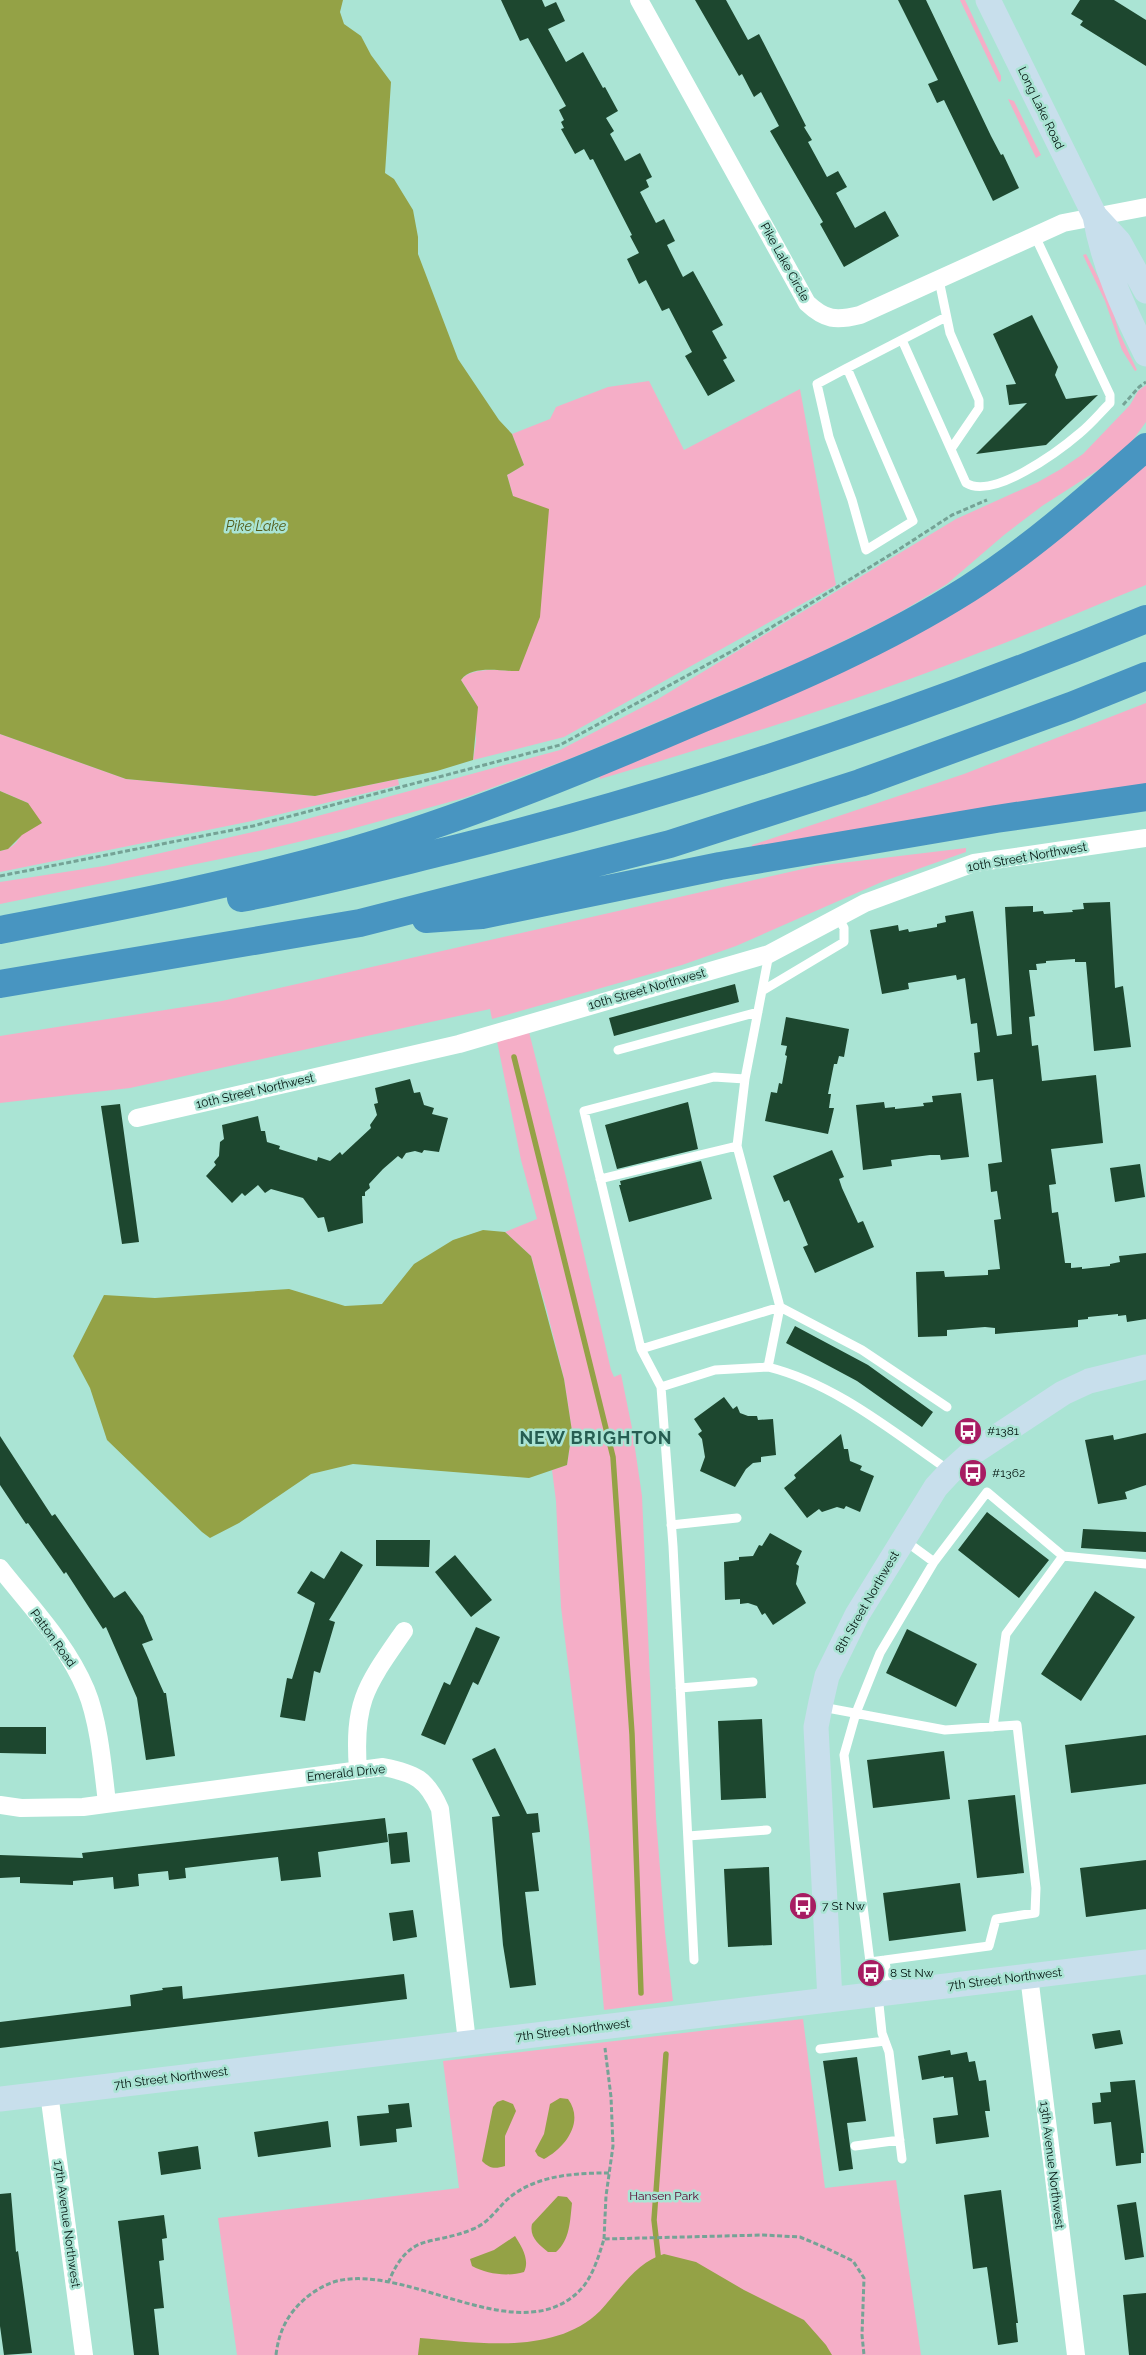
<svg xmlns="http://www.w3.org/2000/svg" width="1146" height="2355" viewBox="0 0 1146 2355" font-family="Raleway,sans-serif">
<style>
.green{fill:#f5aec7}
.water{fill:#94a246}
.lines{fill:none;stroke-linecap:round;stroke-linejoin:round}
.stream{stroke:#94a246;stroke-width:5.5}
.building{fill:#1d472f}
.path{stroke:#75a396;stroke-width:3;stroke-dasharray:5 2.5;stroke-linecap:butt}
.lane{stroke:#fff;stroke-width:9}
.street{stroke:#fff;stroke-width:18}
.secondary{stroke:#c8dfec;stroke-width:25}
.highway{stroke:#4895c1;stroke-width:28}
.labels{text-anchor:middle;stroke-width:5;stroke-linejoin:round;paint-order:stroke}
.street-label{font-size:12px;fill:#00130e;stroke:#aae4d4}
.poi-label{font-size:12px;fill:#00130e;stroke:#aae4d4;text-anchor:start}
.park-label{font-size:12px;fill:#56032f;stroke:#aae4d4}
.water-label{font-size:14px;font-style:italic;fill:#525b19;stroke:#aae4d4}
.district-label{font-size:18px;font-weight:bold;letter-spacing:1px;fill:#265e52;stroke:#aae4d4}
</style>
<rect width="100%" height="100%" fill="#aae4d4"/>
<!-- green -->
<path class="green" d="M960 0H965L1001 76V81L999 82Z
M1008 99 1014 101 1041 155 1036 158Z
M1086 254 1109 298 1119 332 1137 370 1135 371 1122 350 1105 301 1083 255Z
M649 381 684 450 800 389 836 585 564 737 473 760 476 741 474 700 461 680C471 667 497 670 512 671L513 496 507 475 524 465 512 434 550 419 556 407 608 387Z
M1146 385V422L1130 444 1109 463 1042 506 1004 535 947 584 894 616 809 658 577 756 464 798 344 831 265 850 0 904V882L104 866 292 823 560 750 658 699 956 519 1038 482 1061 469 1083 454 1130 405 1138 391Z
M1146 462V585C1091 607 1037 631 981 652 857 701 729 741 600 779L598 771 776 700Z
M1146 703V784L754 852 752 845 964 774Z
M0 734 126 779 315 796 398 779 399 785 252 821 0 872V851C24 847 25 822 28 803L0 791Z
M966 848V852L884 881 736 946 682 965 492 1019 490 1009 130 1088 0 1103V1036L222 1001 816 866Z
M529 1032 566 1177 611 1370 614 1377 621 1374 632 1428 642 1496 656 1818 665 1932 673 2001 604 2010 589 1834 561 1607 556 1501 552 1470 567 1465 572 1431 564 1379 547 1311 531 1256 505 1232 537 1219 521 1160 497 1041Z
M803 2019 825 2188 896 2180 921 2355H237L218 2218 459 2188 443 2061Z"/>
<!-- water -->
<path class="water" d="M0 0H343L340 12 344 24 361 36 371 55 391 82 385 173 394 179 413 210 418 237V254L458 359 499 420 512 434 524 465 507 475 513 496 549 509 540 617 519 671C502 672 473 664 461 680L478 707 473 760 437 771 315 796 126 779 0 734Z
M0 791 28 803 42 823 22 835 8 849 0 851Z
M483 1230 505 1232 531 1256 564 1379 572 1431 567 1465 529 1478 353 1464 311 1474 239 1523 210 1538 202 1532 107 1440 90 1388 73 1356 104 1295 155 1298 289 1289 345 1306 382 1304 414 1264 453 1240Z
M560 2098 568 2099C585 2122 565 2148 544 2159L538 2156 535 2151 544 2134 550 2104Z
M503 2100 513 2104 516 2111 505 2136V2166C495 2169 490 2169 482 2161L493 2107 497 2102Z
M558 2196 567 2197 572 2203C570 2221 570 2240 556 2252H548C539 2245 529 2237 532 2224Z
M515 2236C522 2247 530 2260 524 2272 507 2277 487 2274 472 2266L470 2259 494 2250Z
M664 2254 696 2262 744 2290 804 2320 826 2345 832 2355H418L420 2338C480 2343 555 2355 600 2311 618 2291 638 2261 664 2254Z"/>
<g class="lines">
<!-- stream -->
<path class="stream" d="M514 1057 613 1457 632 1734 641 1993
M659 2263 654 2220 666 2054"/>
</g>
<!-- building -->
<path class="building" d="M501 0H542L545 7 556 2 565 21 548 29 566 62 583 52 603 88 605 87 618 111 606 118 614 131 610 134 625 161 640 153 652 177 646 180 649 187 640 192 656 223 664 219 675 241 667 245 683 277 693 271 723 325 712 331 727 358 723 360 735 381 708 396 685 356 692 352 669 308 662 311 646 280 639 284 627 259 639 253 630 236 632 235 593 159 590 160 584 149 575 154 561 129 564 128 561 122 564 120 559 110 566 106 528 38 520 41Z
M695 0H726L748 40 759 34 806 126 804 127 812 140 808 142 827 177 838 171 847 187 836 193 855 228 885 211 899 236 844 267 820 224 823 222 770 131 779 126 761 92 754 97 742 74 739 76Z
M898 0H926L991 136 1001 155 1003 154 1019 188 993 201 944 100 937 103 928 84 938 80Z
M1080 0H1114L1146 20V66L1080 25 1083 21 1071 14Z
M1032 315 1058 367 1055 375 1066 399 1098 395 1046 445 976 454 1027 403 1009 405 1006 385 1016 384 993 334Z
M1110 902 1115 988 1123 986 1131 1047 1094 1051 1086 962H1075V959L1046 961V963L1036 964 1037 970H1029L1035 1016 1029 1017 1032 1046 1038 1045 1042 1081 1096 1075 1103 1143 1051 1149 1056 1184 1049 1185 1052 1213 1058 1212 1065 1263H1071V1268L1082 1267V1269L1110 1266V1264L1120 1262 1119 1256 1146 1253V1319L1127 1322 1126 1315 1118 1316V1314L1088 1317V1319L1078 1320V1327L995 1334V1328L985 1327 947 1330V1336L918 1337 916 1272 944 1271 945 1277 988 1275V1270L1000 1269 994 1220 1001 1219 997 1191 991 1192 988 1164 1002 1162 993 1079 977 1081 974 1053 980 1052 977 1023 971 1024 965 978 957 980 956 975 908 983 909 989 882 994 870 930 898 925 899 931 908 929 909 932 937 927V924L946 922 945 916 973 911 997 1036 1012 1034 1005 907 1033 906V912L1043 911 1044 914 1073 912 1072 910 1084 909 1083 903Z
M735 984 739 1002 614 1036 609 1018Z
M786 1017 849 1029 844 1057 839 1056 837 1064H834L828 1094H831L829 1108H834L828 1134 765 1121 771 1092 777 1093 779 1083 782 1084 787 1056 785 1055 787 1046 781 1045Z
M410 1079 414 1093 420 1092 424 1105 434 1108 432 1114 448 1118 439 1152 424 1150 422 1153 415 1151 406 1153 402 1159 398 1156 383 1169 369 1184 370 1188 365 1192V1196H362L363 1223 328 1232 324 1217 318 1218 303 1198 271 1189 265 1193 258 1185 245 1196 242 1193 232 1203 206 1176 216 1165 214 1162 219 1156 220 1142 224 1139 222 1125 258 1116 261 1131H265L267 1142 280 1146 279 1149 317 1161 318 1157 330 1161 340 1152 342 1155 371 1128 370 1125 377 1115 374 1104 378 1103 375 1088Z
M961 1093 969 1157 941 1160 940 1155H930L891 1160 892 1166 863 1170 856 1105 884 1102 885 1108 895 1107V1109L924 1106 923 1103 933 1102 932 1096Z
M688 1102 698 1149 617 1169 605 1125Z
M120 1104 139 1242 122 1244 101 1106Z
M832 1150 844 1177 839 1179 842 1188 858 1223 863 1221 874 1247 815 1273 803 1247 808 1245 789 1200 784 1202 773 1176Z
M701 1161 712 1199 629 1222 619 1185H621L620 1181Z
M1140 1164 1145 1197 1115 1202 1110 1168Z
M795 1326 868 1365 933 1412 922 1427 857 1381 786 1343Z
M724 1397 733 1409 737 1406 740 1413 748 1416H757L758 1420 773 1419 776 1455 761 1457V1462L753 1463 746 1469 735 1487 700 1471 705 1457 702 1439 698 1434 702 1431 694 1419Z
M1146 1433V1485L1125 1492 1127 1499 1098 1504 1085 1440 1113 1435 1114 1440Z
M841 1434 844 1449H848L850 1461 862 1466 860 1470 874 1476 860 1512 846 1506 844 1509 837 1507 822 1512 819 1509 807 1518 784 1488 796 1478 794 1475Z
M0 1436 52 1516 55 1514 114 1598 125 1591 143 1616 153 1640 142 1644 164 1693H166L175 1756 146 1760 137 1698 106 1627 103 1629 66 1572 64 1574 28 1523 26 1524 0 1485Z
M987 1512 1049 1560 1019 1598 958 1550Z
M1083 1529 1146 1532V1552L1081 1548Z
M770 1533 802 1551 796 1564 799 1566 796 1584 806 1603 773 1625 765 1613 762 1615 757 1606 748 1603 740 1604V1599L725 1600 724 1562 739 1560V1557L753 1556 759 1545 762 1546Z
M376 1540H430L429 1567 376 1566Z
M341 1551 363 1565 329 1620 335 1622 320 1673 314 1671 305 1721 280 1717 287 1678 292 1679 315 1603 297 1593 311 1571 324 1579Z
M455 1555 492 1600 471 1617 435 1572Z
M1095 1591 1135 1617 1081 1701 1041 1674Z
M476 1627 500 1637 478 1685 473 1682 445 1745 421 1735 444 1682 450 1685Z
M907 1629 977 1664 956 1707 886 1673Z
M762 1719 766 1798 721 1800 718 1721Z
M0 1727H46V1754L0 1753Z
M1146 1735V1784L1071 1793 1065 1745Z
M495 1748 527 1814 538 1813 540 1832 532 1833 539 1891 525 1892 536 1985 510 1988 503 1945 492 1817 500 1816 472 1759Z
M944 1751 950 1799 873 1808 867 1760Z
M1015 1795 1024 1873 977 1878 968 1800Z
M385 1818 388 1842 318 1852 321 1877 281 1881 278 1857 185 1868 186 1878 169 1880 168 1871 138 1874 139 1886 114 1889 113 1877 73 1881V1885L20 1883V1877L0 1878V1855L83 1858 82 1853Z
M407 1832 410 1862 391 1864 388 1834Z
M1146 1860V1909L1086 1917 1080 1868Z
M769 1867 772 1945 728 1947 724 1869Z
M960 1883 966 1931 889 1941 883 1893Z
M413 1910 417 1937 393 1941 389 1913Z
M404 1974 407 1999 0 2048V2022L131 2006 130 1995 163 1990 162 1988 182 1986 183 1999Z
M1120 2030 1123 2044 1095 2049 1092 2034Z
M950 2050 951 2055 967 2052 969 2062 975 2061 979 2081 986 2080 990 2111H985L989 2137 936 2144 933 2118 958 2115 953 2077 944 2078V2076L922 2080 918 2056Z
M857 2057 866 2121 847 2123 853 2169 839 2171 823 2061Z
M1135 2080 1144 2153H1141V2163L1116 2166 1111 2122 1094 2124 1092 2103 1101 2102 1100 2093 1111 2092 1110 2082Z
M409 2103 412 2127 396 2129 397 2142 360 2146 357 2116 389 2113 388 2105Z
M328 2121 331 2147 258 2157 254 2132Z
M198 2146 201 2169 161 2175 158 2152Z
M1001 2190 1018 2323H1016L1018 2342 998 2345 987 2267 973 2269 964 2195Z
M11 2193 16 2252 18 2251 32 2353 4 2355 0 2326V2194Z
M1136 2202 1144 2257 1125 2260 1117 2205Z
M164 2215 167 2238 162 2239 164 2260 159 2261 164 2308 154 2309 159 2355H134L118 2221Z
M1146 2293V2355H1129L1123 2295Z"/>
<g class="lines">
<!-- path -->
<path class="path" d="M1123 405 1139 387 1146 382
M0 876 253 826 560 745 734 650 898 550 952 515 987 500
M604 2239 606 2196 613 2146 611 2097 605 2048
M388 2283C410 2230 431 2247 473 2229 490 2222 497 2208 510 2197 538 2175 575 2173 609 2173
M276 2355C279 2330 288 2313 307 2297 316 2290 326 2284 337 2281 411 2263 523 2355 583 2287 594 2273 599 2255 604 2239L763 2235 800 2237 826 2248 853 2261 864 2278 862 2335 864 2355"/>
<!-- lane -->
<path class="lane" d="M939 280 950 333 979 400V408L951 449
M902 340 966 483C993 500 1059 451 1080 433 1091 424 1100 413 1110 403V395L1035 236
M847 368 913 521 866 550 852 500 829 437 817 384Z
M847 368 946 317
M769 954 745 1079 737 1146 780 1307 768 1367C836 1384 893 1432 950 1471
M762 991 844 942V928L838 917
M618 1050 758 1012
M600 1179 737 1146
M641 1349 780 1307 862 1350 947 1407
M661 1387 641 1349 584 1111 714 1077 745 1079
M671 1525 737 1518
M934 1562 987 1492 1063 1556 1146 1564
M680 1688 753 1682
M822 1707 945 1730 1017 1725 1036 1888 1035 1913 996 1919 989 1946 885 1960 889 1992
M993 1727 1006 1634 1063 1556
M688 1836 767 1830
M694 1960 673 1546 661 1387 715 1370 768 1367
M885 1960 870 1962 844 1755 856 1713 880 1653 934 1562 904 1540
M878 1995 882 2033 889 2052 902 2159
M820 2049 885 2041
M855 2146 900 2140"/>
<!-- street -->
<path class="street" d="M639 0 807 303C825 320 836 321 860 315L1063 223 1146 207
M137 1118 459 1044 769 954 865 903 974 863 1146 838
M0 1568C30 1606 67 1644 86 1690 99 1721 103 1769 107 1803
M358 1770C353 1701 366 1686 404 1631
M0 1805 21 1808 83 1807 383 1767C415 1773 427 1779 440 1809L467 2042
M1029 1976 1076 2355
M49 2093 84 2355"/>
<!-- secondary -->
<path class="secondary" d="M988 0 1095 216C1103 264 1124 310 1146 354
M1095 216 1119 242 1146 291
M830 2000 816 1727 821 1702 827 1676 857 1615 936 1487 950 1472 969 1455 1063 1393 1089 1381 1146 1367
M0 2099 1146 1962"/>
<!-- highway -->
<path class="highway" d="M241 898C311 885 380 867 450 850 687 791 920 712 1146 619
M426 919 482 915 720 866 996 819 1146 797
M0 930C118 907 237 884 352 851 471 816 587 768 701 719 793 681 884 642 968 589 1032 548 1089 497 1146 447
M0 984 360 923 670 844 860 783 1071 706 1146 676"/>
</g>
<!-- icons -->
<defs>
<symbol id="bus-disc" viewBox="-11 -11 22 22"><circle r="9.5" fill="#a71c62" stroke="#aae4d4"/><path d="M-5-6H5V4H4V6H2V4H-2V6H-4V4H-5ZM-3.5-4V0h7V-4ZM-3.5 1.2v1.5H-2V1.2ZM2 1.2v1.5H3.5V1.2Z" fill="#fff"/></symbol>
</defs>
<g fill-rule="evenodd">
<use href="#bus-disc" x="952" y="1415" width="32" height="32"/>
<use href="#bus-disc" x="957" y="1457" width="32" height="32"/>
<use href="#bus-disc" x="787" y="1890" width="32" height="32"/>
<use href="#bus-disc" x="855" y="1957" width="32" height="32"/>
</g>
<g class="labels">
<!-- street labels -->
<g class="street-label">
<text transform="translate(1041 108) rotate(64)" y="4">Long Lake Road</text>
<text transform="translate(785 262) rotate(61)" y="4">Pike Lake Circle</text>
<text transform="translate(1027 857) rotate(-10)" y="4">10th Street Northwest</text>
<text transform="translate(647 989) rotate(-16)" y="4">10th Street Northwest</text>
<text transform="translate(255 1091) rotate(-13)" y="4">10th Street Northwest</text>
<text transform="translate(867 1602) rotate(-60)" y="4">8th Street Northwest</text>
<text transform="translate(53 1638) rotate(54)" y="4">Patton Road</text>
<text transform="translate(346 1773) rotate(-6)" y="4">Emerald Drive</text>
<text transform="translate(1005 1979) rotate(-7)" y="4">7th Street Northwest</text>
<text transform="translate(573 2030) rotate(-7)" y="4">7th Street Northwest</text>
<text transform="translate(171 2078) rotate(-7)" y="4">7th Street Northwest</text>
<text transform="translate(1052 2165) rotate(83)" y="4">13th Avenue Northwest</text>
<text transform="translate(67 2224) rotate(82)" y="4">17th Avenue Northwest</text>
</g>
<!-- poi labels -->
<g class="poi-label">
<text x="987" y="1435">#1381</text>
<text x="992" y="1477">#1362</text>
<text x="822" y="1910">7 St Nw</text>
<text x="890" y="1977">8 St Nw</text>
</g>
<!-- park labels -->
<g class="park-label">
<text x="664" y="2200">Hansen Park</text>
</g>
<!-- water labels -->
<g class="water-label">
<text x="256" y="531">Pike Lake</text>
</g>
<!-- district labels -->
<g class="district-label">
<text x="596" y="1444">NEW BRIGHTON</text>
</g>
</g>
</svg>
